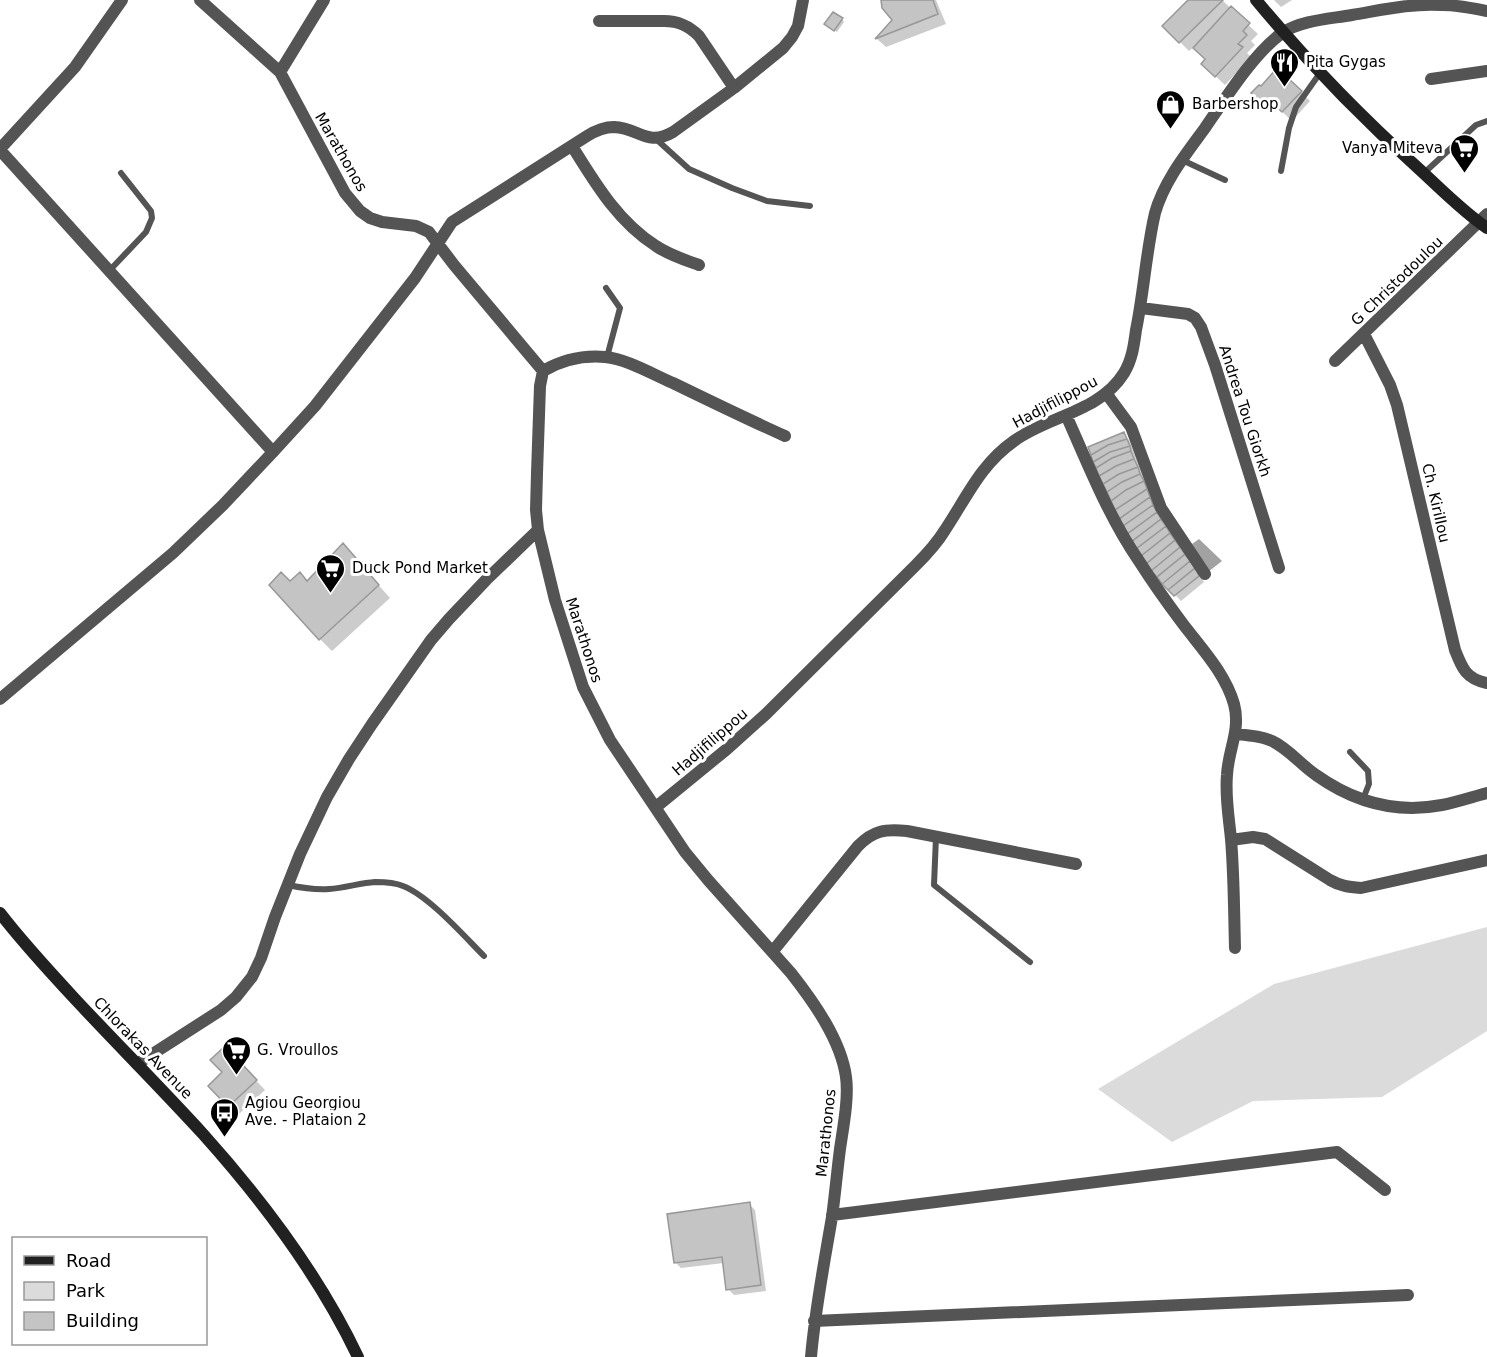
<svg xmlns="http://www.w3.org/2000/svg" width="1487" height="1357" viewBox="0 0 1487 1357" font-family="'DejaVu Sans',sans-serif">
<style>
.green{fill:#dbdbdb}
.water{fill:#a2a2a2}
.shadow{fill:#0003}
.building{fill:#c4c4c4;stroke:#989898;stroke-width:1.5}
.lines{fill:none;stroke-linecap:round;stroke-linejoin:round}
.lane{stroke:#545454;stroke-width:6}
.street{stroke:#545454;stroke-width:12}
.secondary{stroke:#212121;stroke-width:12}
.labels{text-anchor:middle;stroke-width:6;stroke-linejoin:round;paint-order:stroke}
.poi-label{font-size:15px;fill:#000;stroke:#fff;text-anchor:start}
.street-label{font-size:15px;fill:#000;stroke:#fff}
</style>
<rect width="100%" height="100%" fill="#fff"/>
<!-- green -->
<path class="green" d="M1487 927V1031L1382 1097 1253 1101 1172 1142 1098 1089 1274 984Z"/>
<!-- water -->
<path class="water" d="M1199 539 1222 561 1208 572 1192 544Z"/>
<!-- shadow -->
<path class="shadow" d="M882 0H936L946 24 886 47 877 39 894 20Z
M1190 0H1222L1258 34 1251 41 1255 45 1247 53 1251 57 1225 85 1212 73 1207 60 1194 47 1189 51 1164 26Z
M1274 0H1292L1281 7Z
M842 19 844 22 837 32 829 27Z
M1301 92 1310 101 1292 121 1276 106 1272 111 1253 93Z
M1123 434 1129 440 1159 512 1176 541 1196 568 1204 582 1181 601 1152 570Z
M343 545 390 598 332 651 320 639 308 582Z
M225 1048 265 1090 238 1115 210 1086 225 1072Z
M749 1204 755 1210 766 1291 734 1295 728 1289 724 1263 681 1268 675 1262Z"/>
<!-- building -->
<path class="building" d="M881 0H933L938 14 875 39 892 20 882 8Z
M1188 0H1223L1179 43 1162 26Z
M1231 6 1250 23 1243 31 1247 35 1238 44 1243 47 1215 77 1201 64 1205 59 1193 48Z
M833 12 843 18 834 31 824 24Z
M1277 68 1302 91 1282 112 1266 98 1262 103 1251 93 1259 85 1261 86Z
M1124 432 1127 439 1108 445 1091 455 1088 447Z
M1127 439 1130 446 1110 452 1093 462 1091 455 1108 445Z
M1130 446 1131 451 1112 458 1096 468 1093 462 1110 452Z
M1131 451 1134 459 1116 466 1099 476 1096 468 1112 458Z
M1134 459 1138 467 1119 474 1103 484 1099 476 1116 466Z
M1138 467 1140 474 1122 482 1107 492 1103 484 1119 474Z
M1140 474 1144 481 1126 490 1111 501 1107 492 1122 482Z
M1144 481 1147 489 1115 510 1111 501 1126 490Z
M1147 489 1150 497 1119 519 1115 510Z
M1150 497 1153 505 1123 526 1119 519Z
M1153 505 1157 512 1127 534 1123 526Z
M1157 512 1161 519 1131 542 1127 534Z
M1161 519 1166 526 1136 549 1131 542Z
M1166 526 1170 533 1141 556 1136 549Z
M1170 533 1175 540 1146 564 1141 556Z
M1175 540 1180 547 1151 571 1146 564Z
M343 543 379 585 319 640 269 585 281 572 290 581 300 572 307 581Z
M1180 547 1185 554 1157 577 1151 571Z
M1185 554 1190 561 1162 584 1157 577Z
M1190 561 1195 568 1168 590 1162 584Z
M1195 568 1199 576 1174 596 1168 590Z
M225 1046 257 1080 228 1107 208 1086 222 1072 210 1060Z
M750 1202 761 1285 726 1290 722 1257 674 1263 667 1214Z"/>
<g class="lines">
<!-- lane -->
<path class="lane" d="M656 139 689 169 732 188 767 201 810 206
M1182 160 1225 180
M1281 171 1289 128 1296 107 1320 73
M1424 173 1476 125 1487 121
M110 270 146 232 152 218 151 211 121 173
M606 288 620 308 607 357
M1350 752 1368 771 1369 784 1363 799
M936 837 934 885 1030 962
M288 885C302 888 315 890 329 889 345 888 360 883 375 882 384 882 396 883 403 886 429 896 464 936 484 956"/>
<!-- street -->
<path class="street" d="M200 0 280 72 345 193 360 211 370 218 382 222 416 226 429 232 454 265 543 371 540 386 537 473 536 510 538 530 555 600 583 687 610 740 685 852 708 880 791 973C813 1001 841 1040 846 1077 849 1098 843 1128 840 1149 837 1172 835 1195 832 1217 824 1264 815 1310 811 1357
M599 21H664C679 21 689 26 699 36L734 88
M280 72 324 0
M1431 79 1487 71
M572 146C595 183 618 222 656 246 669 255 685 260 699 265
M0 149 75 67 122 0
M0 150 273 452
M1141 308 1188 314 1195 318 1201 327 1215 365 1279 568
M1364 334 1390 385 1397 405 1455 650C1462 668 1466 679 1487 683
M1335 361 1487 214
M543 371C562 360 583 355 605 357 627 359 652 374 673 383 710 401 747 419 785 436
M1106 393 1131 427 1161 508 1205 574
M1066 415C1088 464 1108 516 1139 561 1153 583 1168 604 1183 624 1202 649 1225 673 1234 704 1241 730 1228 750 1227 775 1225 797 1229 818 1231 839 1234 875 1234 911 1235 948
M0 699 173 553 222 506 273 452 315 406 415 278 452 222 587 136C595 131 604 127 614 127 639 128 647 147 673 132L734 88 783 48 792 37 798 26 803 0
M1236 734C1247 735 1262 736 1272 741 1289 749 1301 765 1316 775 1354 802 1395 814 1442 805 1457 802 1472 797 1487 793
M656 807 727 749 766 714 916 565C927 554 937 543 945 530 967 497 980 465 1014 441 1048 416 1100 412 1124 373 1132 360 1134 345 1136 330 1144 291 1146 252 1155 213 1164 181 1186 154 1205 128 1225 99 1254 53 1282 33 1302 20 1330 19 1352 15 1382 10 1412 3 1442 5 1457 5 1472 8 1487 11
M1231 840 1253 837 1265 839 1330 880C1340 886 1349 887 1361 888L1487 860
M773 951 858 846C874 830 885 829 907 831L1076 864
M137 1064 221 1010 236 997 252 977 261 958 275 917 300 854 327 797 349 759 372 724 431 640 449 619 486 580 538 530
M832 1215 1337 1152 1385 1190
M814 1321 1408 1295"/>
<!-- secondary -->
<path class="secondary" d="M1256 0C1306 60 1360 116 1418 168 1440 188 1462 211 1487 228
M0 913C23 943 49 971 75 999 117 1044 161 1088 203 1134 264 1202 319 1275 358 1357"/>
</g>
<!-- icons -->
<defs>
<symbol id="restaurant-pin" viewBox="-11 -11 22 30"><path d="M0 17L-7.5 6A9.5 9.5 0 1 1 7.5 6Z" fill="#000" stroke="#fff"/><path d="M-5-6h1v4h1v-4h1v4h1v-4h1v5L-1.5 .5V6h-2V.5L-5-1ZM5-6V6H3V1.5H1.5Q1.5-4 5-6Z" fill="#fff"/></symbol>
<symbol id="shop-pin" viewBox="-11 -11 22 30"><path d="M0 17L-7.5 6A9.5 9.5 0 1 1 7.5 6Z" fill="#000" stroke="#fff"/><path d="M-5-2.5h2.3a2.7 3.5 0 0 1 5.4 0H5L5.5 6h-11ZM-1.5-2.5h3a1.5 2.3 0 0 0-3 0Z" fill="#fff"/></symbol>
<symbol id="supermarket-pin" viewBox="-11 -11 22 30"><path d="M0 17L-7.5 6A9.5 9.5 0 1 1 7.5 6Z" fill="#000" stroke="#fff"/><path d="M-6-5.5h2.5l.6 2H6L4.5 2H-2.5L-4.4-4H-6ZM-1.5 3.2a1.3 1.3 0 1 0 .1 0ZM3 3.2a1.3 1.3 0 1 0 .1 0Z" fill="#fff"/></symbol>
<symbol id="bus-pin" viewBox="-11 -11 22 30"><path d="M0 17L-7.5 6A9.5 9.5 0 1 1 7.5 6Z" fill="#000" stroke="#fff"/><path d="M-5-6H5V4H4V6H2V4H-2V6H-4V4H-5ZM-3.5-4V0h7V-4ZM-3.5 1.2v1.5H-2V1.2ZM2 1.2v1.5H3.5V1.2Z" fill="#fff"/></symbol>
</defs>
<g fill-rule="evenodd">
<use href="#restaurant-pin" x="1268" y="46" width="33" height="45"/>
<use href="#shop-pin" x="1154" y="88" width="33" height="45"/>
<use href="#supermarket-pin" x="1448" y="132" width="33" height="45"/>
<use href="#supermarket-pin" x="314" y="552" width="33" height="45"/>
<use href="#supermarket-pin" x="220" y="1034" width="33" height="45"/>
<use href="#bus-pin" x="208" y="1096" width="33" height="45"/>
</g>
<g class="labels">
<!-- poi labels -->
<g class="poi-label">
<text x="1306" y="67">Pita Gygas</text>
<text x="1192" y="109">Barbershop</text>
<text x="1443" y="153" text-anchor="end">Vanya Miteva</text>
<text x="352" y="573">Duck Pond Market</text>
<text x="257" y="1055">G. Vroullos</text>
<text x="245" y="1108">Agiou Georgiou<tspan x="245" dy="17">Ave. - Plataion 2</tspan></text>
</g>
<!-- street labels -->
<g class="street-label">
<text transform="translate(341 152) rotate(60)" y="5">Marathonos</text>
<text transform="translate(1397 281) rotate(-44)" y="5">G Christodoulou</text>
<text transform="translate(1055 402) rotate(-28)" y="5">Hadjifilippou</text>
<text transform="translate(1245 411) rotate(72)" y="5">Andrea Tou Giorkh</text>
<text transform="translate(1436 503) rotate(77)" y="5">Ch. Kirillou</text>
<text transform="translate(584 640) rotate(72)" y="5">Marathonos</text>
<text transform="translate(710 742) rotate(-41)" y="5">Hadjifilippou</text>
<text transform="translate(143 1048) rotate(46)" y="5">Chlorakas Avenue</text>
<text transform="translate(826 1133) rotate(-84)" y="5">Marathonos</text>
</g>
</g>
<!-- legend -->
<rect x="12" y="1237" width="195" height="108" fill="#ffffff" stroke="#999999" stroke-width="1.5"/>
<rect x="24" y="1256" width="30" height="9" fill="#212121" stroke="#999999" stroke-width="1.5"/>
<text x="66" y="1267" font-size="18" fill="#000000">Road</text>
<rect x="24" y="1282" width="30" height="18" fill="#dbdbdb" stroke="#999999" stroke-width="1.5"/>
<text x="66" y="1297" font-size="18" fill="#000000">Park</text>
<rect x="24" y="1312" width="30" height="18" fill="#c4c4c4" stroke="#999999" stroke-width="1.5"/>
<text x="66" y="1327" font-size="18" fill="#000000">Building</text>
</svg>
